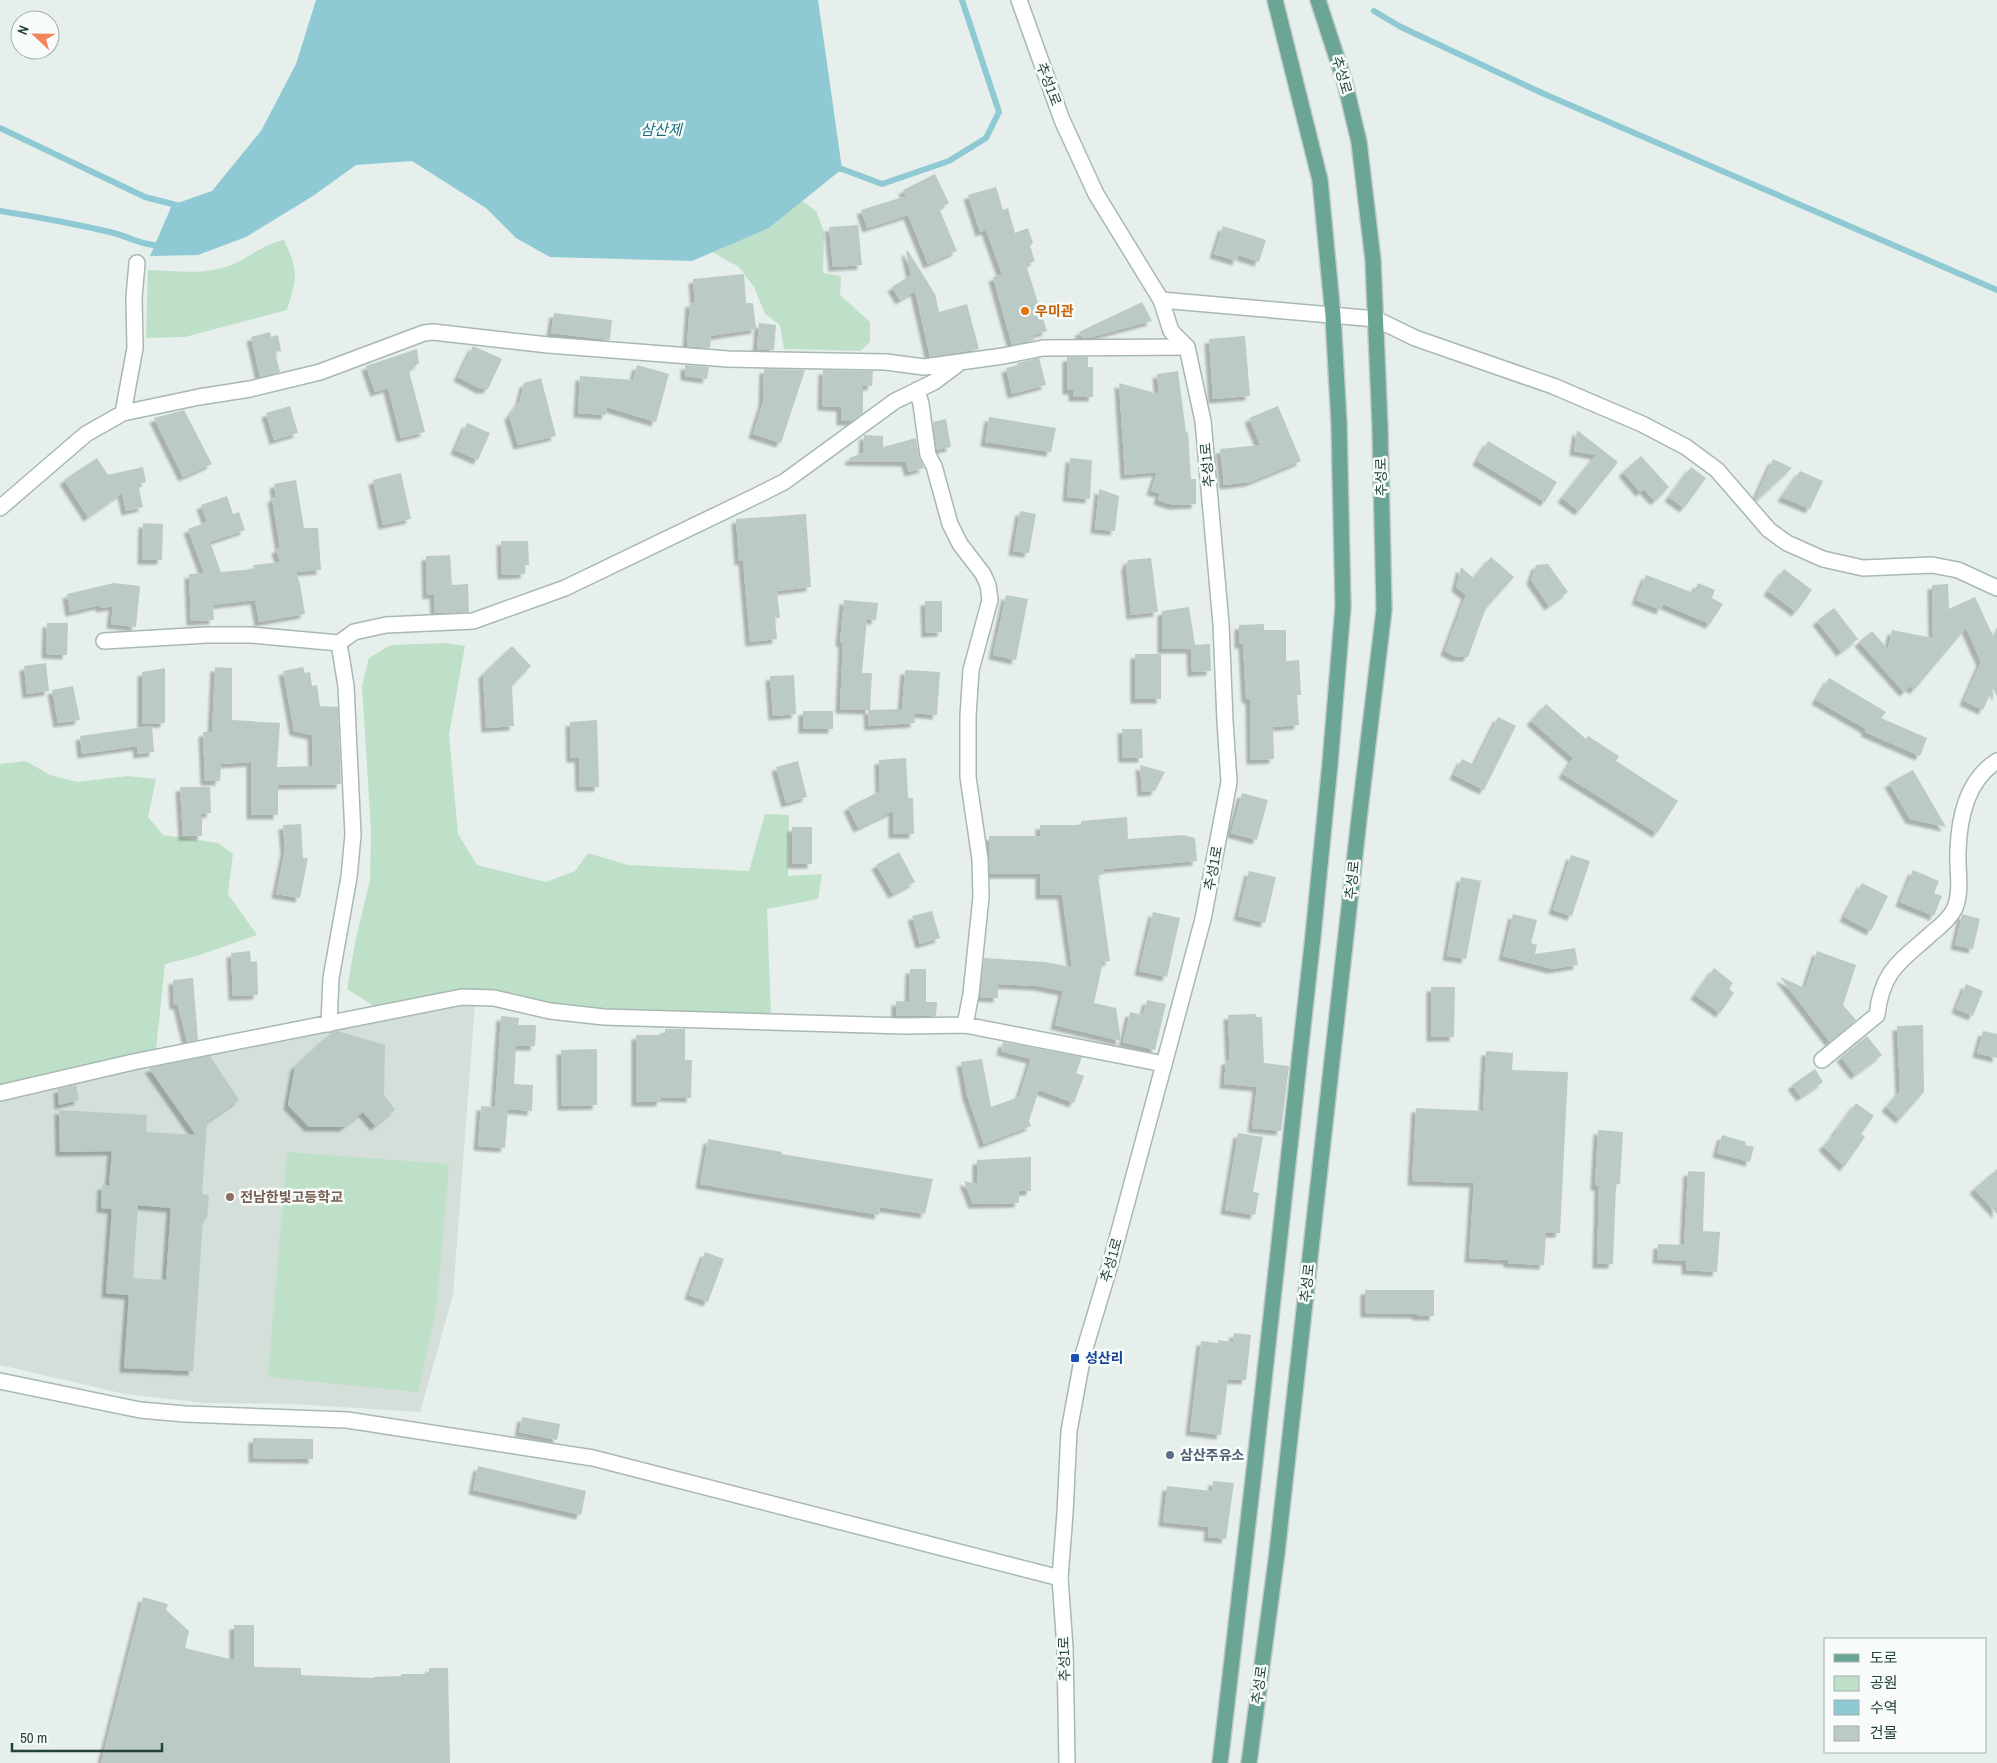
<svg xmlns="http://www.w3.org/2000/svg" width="1997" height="1763" viewBox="0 0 1997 1763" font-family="'Archivo Narrow','Noto Sans KR',sans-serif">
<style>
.built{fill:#d4dfda}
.green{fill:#bfe0c8}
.water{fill:#8ec9d4}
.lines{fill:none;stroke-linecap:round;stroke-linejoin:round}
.stream{stroke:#8ec9d4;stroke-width:6}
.building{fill:#bbcac4;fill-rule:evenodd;filter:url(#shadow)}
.minor-casing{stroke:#a8b8b2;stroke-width:18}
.tertiary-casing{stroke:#a8b8b2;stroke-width:18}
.primary-casing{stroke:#c2cac8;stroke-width:18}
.minor{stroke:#fff;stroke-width:15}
.tertiary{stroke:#fff;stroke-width:15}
.primary{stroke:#6aa596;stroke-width:15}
.food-dot{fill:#e8710a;stroke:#f7fbf9;stroke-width:2}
.education-dot{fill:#8d6e63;stroke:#f7fbf9;stroke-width:2}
.transit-dot{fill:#1a4fb4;stroke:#f7fbf9;stroke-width:2}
.service-dot{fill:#5c6f8a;stroke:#f7fbf9;stroke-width:2}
.labels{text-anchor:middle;stroke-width:5;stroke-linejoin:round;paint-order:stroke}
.street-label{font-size:14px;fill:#24423a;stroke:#f7fbf9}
.food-label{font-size:14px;font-weight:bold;fill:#c56008;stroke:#f7fbf9;text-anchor:start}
.education-label{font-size:14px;font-weight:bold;fill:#785e54;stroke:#f7fbf9;text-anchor:start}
.transit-label{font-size:14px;font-weight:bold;fill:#164399;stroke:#f7fbf9;text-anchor:start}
.service-label{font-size:14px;font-weight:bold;fill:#4e5e75;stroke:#f7fbf9;text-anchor:start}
.water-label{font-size:15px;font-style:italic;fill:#1c6f80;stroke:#f7fbf9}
</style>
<defs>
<filter id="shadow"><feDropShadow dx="-4.5" dy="4.5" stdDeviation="1" flood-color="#0004"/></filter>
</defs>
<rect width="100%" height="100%" fill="#e6efeb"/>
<!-- built -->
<path class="built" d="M475 1004 453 1295 420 1412 293 1404 204 1403 125 1394 0 1365V1099L162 1060Z"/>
<!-- green -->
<path class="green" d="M802 201 816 211 824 232 823 273 841 276 840 295 870 322V342L860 351 784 349 780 325 765 314 754 287 739 267 712 252 769 228Z
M284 240C299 272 297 276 287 310L185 337 146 338 148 270C177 271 208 276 236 263 252 255 265 244 284 240Z
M444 643 465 646 449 734 458 834 477 865 546 882 575 871 588 853 628 865 749 871 765 814 789 815 788 876 822 874 818 899 767 909 771 1015H694L552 1007 493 992 378 1009 347 989 356 938 370 880 371 830 362 686 369 658 391 645Z
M26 761 50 775 77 782 128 776 156 779 148 817 163 835 218 843 233 854 228 894 257 935 197 956 165 964 156 1050 0 1087V764Z
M287 1152 449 1164 437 1305 418 1392 268 1377Z"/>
<!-- water -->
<path class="water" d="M316 0H818L842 169 769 228 692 261 550 257 516 238 486 208 412 161 356 165 313 196 246 237 198 255 150 256 172 205 212 191 261 131 296 64Z"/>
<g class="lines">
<!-- stream -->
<path class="stream" d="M1374 11 1401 27 1542 93 1997 290
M0 128 145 197 180 206
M833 168 842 169 882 184 949 161 986 138 999 112 962 0
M0 211C38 217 76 224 114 233 129 237 146 247 162 245"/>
</g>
<!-- building -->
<path class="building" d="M935 174 949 203 939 208 957 251 928 264 908 215 867 228 861 210 906 196 903 190Z
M996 187 1003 210 1008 208 1015 233 1028 228 1033 243 1030 246 1035 261 1026 265 1047 331 1033 335 1034 340 1012 345 993 277 1002 274 986 230 980 232 968 195Z
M858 225 862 265 833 267 829 227Z
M1223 226 1266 240 1259 262 1238 255 1237 261 1214 254Z
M908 251 935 294 939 312 967 304 979 349 930 357 915 291 900 300 892 287 911 275 906 252Z
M744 274 746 303H753L756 329 711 336 710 348 687 346 690 302 695 303 693 279Z
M1142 302 1152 321 1088 338H1082L1079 332Z
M554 313 612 320 610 340 551 333Z
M759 323 776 325 774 350H757Z
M270 332 271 337 278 335 281 351 275 352 280 372 260 377 251 337Z
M1245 336 1250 396 1213 399 1209 339Z
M473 346 502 359 488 389H481L458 377Z
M417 349 419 363 409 371 425 432 401 438 388 388 375 392 366 366Z
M1067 357H1088V367H1093V397H1073V390H1067Z
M1039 358 1046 385 1012 394 1006 368 1018 365 1017 363Z
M637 365 669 374 656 422 607 407 606 415 578 413 580 376 633 380Z
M685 365 709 367 707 379 685 376Z
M764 369 805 370 781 443 753 434 763 402Z
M823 370 873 371 872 386H863V413L852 421H841V407L822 406Z
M1178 371 1186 433 1188 432 1191 479H1196V504L1173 505 1158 500 1160 493 1151 491 1157 472 1125 475 1119 383 1159 394 1157 374Z
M541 378 556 436 518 445 509 416 520 401 524 383Z
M290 406 298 433 274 440 266 413Z
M1278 406 1301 461 1250 482 1224 485 1220 449 1260 445 1249 418Z
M184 410 212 464 183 477 154 418Z
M989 417 1056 428 1051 452 985 442Z
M946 419 951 447 937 450 933 422Z
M467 423 490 433 478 460 455 450Z
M1577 430 1618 462 1579 511 1562 498 1596 455 1574 451Z
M864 435 883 436V447L916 438 919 457 924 468 909 472 906 462 850 461 849 458 863 453Z
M1488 441 1557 482 1545 502 1477 461Z
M1641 456 1669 487 1655 501 1644 489 1640 492 1623 472Z
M97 458 108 475 143 467 146 482 138 484 143 507 126 511 122 493 88 517 64 480Z
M1070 458 1092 460 1090 499 1067 497Z
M1773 459 1792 468 1756 501 1755 499Z
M1691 467 1706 478 1684 508 1669 497Z
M1800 471 1823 481 1810 509 1782 497Z
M401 473 411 519 383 525 373 480Z
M296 480 304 528H318L321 570 296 572 300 584 305 614 259 622 255 600 213 605 214 620 191 621 189 574 204 573 188 529 207 522 201 505 227 496 233 514 239 512 245 530 210 542 221 572 254 569 253 565 280 562 276 549 280 548 272 498 276 497 274 484Z
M1099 489 1119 496 1115 531 1095 529Z
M1020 511 1036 514 1029 553 1013 551Z
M806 514 811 587 777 591 780 618H775L777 639 750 642 743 560 739 561 736 519Z
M143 523 163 524 162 560H142Z
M501 541H528L529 565H525V574L502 575Z
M450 555 452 585 468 584 469 612 435 613 434 594 427 595 426 556Z
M1491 557 1514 577 1486 608 1468 657H1456L1445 651 1466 595 1456 587 1461 567 1473 578Z
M1151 558 1158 612 1131 615 1126 567 1128 560Z
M1548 564 1568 592 1549 606 1531 580 1536 565Z
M1784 569 1812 590 1796 612 1768 591Z
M1646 575 1694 593 1698 583 1715 590 1712 598 1723 604 1710 624 1663 604 1661 610 1636 600Z
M114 583 140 586 136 627 111 624 113 606 101 608 100 605 70 612 67 594Z
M1948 584 1949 609 1975 597 1993 636 1997 627V697L1993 688 1983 710 1964 701 1981 662 1966 628 1914 690 1910 686 1904 692 1859 642 1872 631 1888 649 1892 630 1933 638 1932 585Z
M1006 595 1028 599 1016 660 993 655Z
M844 600 878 603 876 620 867 619 862 673H872L870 710 840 709 843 643 840 642Z
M925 601H942V632L926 633Z
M1189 607 1195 645 1210 644 1211 671 1192 672 1191 649H1162V611Z
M1834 608 1858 639 1841 652 1817 621Z
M47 623H68L67 655 46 654Z
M1264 624V630H1286V661L1299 660 1301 695H1297L1299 725 1273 727 1274 759 1251 760 1250 700 1246 698 1243 644H1239V625Z
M512 646 531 666 512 686 514 726 486 728 483 674Z
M1135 654H1161V699H1135Z
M46 663 49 691 27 694 24 666Z
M215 667 232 668V720L280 723 277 767 313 766 312 735 294 731 283 671 303 667 305 673 310 672 312 686 317 685 320 706 338 707 341 784 278 785V815H251V762L221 764 220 781H205L203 732H212Z
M165 668V723L142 724V672Z
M905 670 940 672 937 715 914 713 915 723 869 726 868 710 902 709Z
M794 675 796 714 773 716 770 676Z
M1829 678 1886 712 1881 718 1927 738 1920 756 1865 732 1866 729 1816 700Z
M73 686 80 720 58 723 52 690Z
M1546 704 1586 739 1588 736 1619 756 1616 761 1678 801 1657 833 1563 774 1573 758 1531 721Z
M803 711H833V729H803Z
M1498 717 1516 726 1484 790 1454 775 1462 759 1474 765Z
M597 720 599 787H580L579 758H571L570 722Z
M152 726 154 752 138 754 137 746 82 754 80 736Z
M1122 729H1142L1143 758H1123Z
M906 758 908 798H913L914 834H893V811L858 828 848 807 880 791 879 760Z
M798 761 807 797 786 803 776 767Z
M1140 765 1165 772 1155 791 1142 792Z
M1913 770 1946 827 1910 819 1889 783Z
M180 787H210L211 813 202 814V836H183Z
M1242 793 1268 800 1257 840 1231 833Z
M1127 817 1128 839 1183 835 1195 838 1197 861 1103 869 1104 874 1098 875 1110 961 1103 962 1094 1003 1116 1008 1121 1041 1055 1025 1063 991 1038 986 998 984V998L980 997 984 958 1045 962 1072 967 1062 895H1040V874H990L989 836H1040V825H1081V821Z
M301 824 303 858H308L300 898 276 894 285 850 283 825Z
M792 827H812V864H792Z
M899 852 915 882 893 894 876 865Z
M1571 855 1590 861 1572 916 1553 910Z
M1913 870 1939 881 1934 893 1942 896 1934 916 1900 902Z
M1249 871 1276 877 1265 923 1238 916Z
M1461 877 1481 881 1466 959 1447 956Z
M1862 883 1888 896 1871 931 1844 917Z
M932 911 940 938 920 944 912 916Z
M1153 912 1180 918 1167 977 1139 971Z
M1513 914 1537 920 1531 943 1537 945 1535 954 1575 948 1578 965 1552 969 1503 956Z
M1962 914 1980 919 1973 949 1955 945Z
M250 951 251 962 257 961 258 995 233 996 231 953Z
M1817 951 1856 965 1843 1005 1856 1020 1830 1042 1780 977 1805 988Z
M1714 968 1733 983 1729 989 1734 993 1720 1013 1695 995Z
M910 969H926V1002H937L936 1016H896V1001L909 1002Z
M193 978 198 1040 187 1042 178 1005H174L173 980Z
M1966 984 1983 991 1973 1016 1956 1009Z
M1431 987H1455L1454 1037H1431Z
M1147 1000 1166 1004 1155 1050 1123 1042 1130 1012 1143 1015Z
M1256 1014V1017H1262L1264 1063 1289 1066 1281 1131 1252 1128 1257 1087 1224 1084 1226 1060H1230L1228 1015Z
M501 1016 519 1018 518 1025H536L535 1046H516L514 1084 533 1085 532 1111 508 1109 505 1148 478 1146 481 1106 495 1107Z
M1923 1025 1924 1092 1900 1119 1886 1107 1900 1091 1897 1026Z
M665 1029H685V1060H692L691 1098 661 1097V1102H636V1035H665Z
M337 1031 385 1045 384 1095 395 1110 375 1126 363 1112 344 1127H309L288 1105 295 1066 331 1033Z
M1983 1031 1997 1034V1058L1977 1053Z
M1867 1036 1882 1055 1855 1075 1841 1057Z
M1003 1042 1082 1057 1076 1073 1084 1076 1074 1103 1039 1090 1029 1121 1031 1126 984 1144 967 1095 961 1062 982 1059 991 1107 1019 1097 1031 1059 1001 1051Z
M597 1049V1105L562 1106 561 1050Z
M1486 1051 1513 1053 1512 1070 1568 1072 1560 1233H1546L1544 1265 1508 1263V1260L1469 1258 1474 1183 1412 1181 1416 1108 1483 1111Z
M210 1056 239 1100 207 1122 202 1194 209 1195 207 1219H203L193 1371 124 1368 129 1295 106 1293 112 1209 101 1208 102 1185 109 1186 112 1151 60 1152 59 1110 147 1115 146 1132 196 1135 149 1068ZM138 1205 171 1208 166 1280 133 1278Z
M1815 1069 1823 1082 1801 1097 1792 1085Z
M76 1085 79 1100 59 1105 58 1089Z
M1856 1103 1874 1116 1861 1134 1865 1137 1844 1167 1823 1146 1836 1133 1835 1132Z
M1598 1130 1623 1132 1620 1184H1616L1613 1264H1597L1599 1186H1595Z
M1238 1133 1263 1137 1253 1192 1259 1193 1255 1215 1225 1210Z
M1722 1135 1746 1142 1745 1145 1754 1147 1750 1162 1717 1153Z
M708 1139 782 1152 781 1154 933 1179 925 1214 880 1207 879 1215 700 1184Z
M1031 1157V1191H1019V1203L973 1204 964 1181 977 1184V1160Z
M1997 1169V1214L1974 1189Z
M1688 1171 1705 1172 1703 1231 1720 1232 1717 1272 1686 1270V1261L1657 1259 1658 1244 1684 1245Z
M705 1252 724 1259 708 1302 689 1295Z
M1365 1290H1434V1316H1417V1314L1365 1313Z
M1234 1333 1251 1335 1246 1380 1228 1379 1221 1435 1190 1431 1201 1341 1218 1343V1340L1233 1342Z
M522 1417 560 1424 557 1440 519 1432Z
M253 1438 313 1439V1459L253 1458Z
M478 1466 586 1491 581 1515 473 1490Z
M1213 1481 1234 1483 1226 1539 1208 1537 1209 1527 1163 1522 1167 1486 1212 1491Z
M143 1597 168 1604 166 1610 189 1631 185 1648 234 1660V1625H254V1667L301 1668V1675L374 1678V1677L401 1676V1674H429V1668H448L450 1763H101Z"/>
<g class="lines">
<defs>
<path id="minor" d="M1161 300 1376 319 1415 338 1553 386 1642 424 1686 447 1717 470 1769 530 1787 543 1823 559 1863 568 1932 565 1958 570 1997 588
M917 390 921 404 928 455 934 466 950 524 960 544 983 574 988 585 990 600 971 670 968 716V777L980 859 981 897 971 994 965 1025
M123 413 199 397 250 389 320 372 424 333 433 332 548 345 728 359 886 362 924 367 1003 356 1043 348 1187 347
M0 508 86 434 123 413 135 348 134 297 137 263
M104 641 207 635H251L339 643 354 632 386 625 473 621 565 588 756 496 784 482 895 401 934 382 958 364
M329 1024 331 978 349 877 353 835 346 686 339 643
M1822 1060 1877 1015C1882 970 1901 961 1932 933 1941 926 1950 918 1955 908 1962 889 1957 871 1958 851 1959 818 1967 780 1997 761
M0 1093 133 1062 462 997 494 998 550 1011 604 1017 904 1026 965 1025 1164 1064
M0 1381 140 1410 185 1414 347 1420 593 1458 1060 1578"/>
<path id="tertiary" d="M1019 0 1062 120 1096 194 1161 300 1171 331 1187 347 1203 421 1221 624 1225 721 1229 782 1203 919 1110 1265 1083 1355 1069 1431 1065 1513 1060 1578 1065 1648 1067 1763"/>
<path id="primary" d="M1220 1763 1254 1471 1313 936 1330 764 1343 607 1339 423 1333 316 1320 180 1275 0
M1249 1763 1277 1553 1359 819 1384 610 1380 427 1373 260 1359 142 1345 83 1318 0"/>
</defs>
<!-- minor casing -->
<use href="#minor" class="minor-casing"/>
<!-- tertiary casing -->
<use href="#tertiary" class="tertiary-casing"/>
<!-- primary casing -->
<use href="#primary" class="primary-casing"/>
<!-- minor -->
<use href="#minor" class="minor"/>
<!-- tertiary -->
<use href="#tertiary" class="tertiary"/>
<!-- primary -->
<use href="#primary" class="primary"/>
</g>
<!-- markers -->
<circle class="food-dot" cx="1025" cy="311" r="5"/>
<circle class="education-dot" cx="230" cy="1197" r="5"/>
<rect class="transit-dot" x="1070" y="1353" width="10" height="10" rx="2.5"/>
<circle class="service-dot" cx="1170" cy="1455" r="5"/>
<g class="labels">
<!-- street labels -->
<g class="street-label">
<text transform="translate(1342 75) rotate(74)" y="5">추성로</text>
<text transform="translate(1049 84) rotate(69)" y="5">추성1로</text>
<text transform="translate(1207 465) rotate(-95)" y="5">추성1로</text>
<text transform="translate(1381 477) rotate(-91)" y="5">추성로</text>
<text transform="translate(1213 868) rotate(-79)" y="5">추성1로</text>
<text transform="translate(1352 880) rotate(-84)" y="5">추성로</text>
<text transform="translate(1111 1260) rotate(-74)" y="5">추성1로</text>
<text transform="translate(1307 1283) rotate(-84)" y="5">추성로</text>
<text transform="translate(1064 1659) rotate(-91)" y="5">추성1로</text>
<text transform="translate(1259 1685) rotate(-82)" y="5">추성로</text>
</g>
<!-- food labels -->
<g class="food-label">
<text x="1035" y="316">우미관</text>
</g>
<!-- education labels -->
<g class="education-label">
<text x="240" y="1202">전남한빛고등학교</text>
</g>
<!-- transit labels -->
<g class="transit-label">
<text x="1085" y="1363">성산리</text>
</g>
<!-- service labels -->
<g class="service-label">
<text x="1180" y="1460">삼산주유소</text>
</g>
<!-- water labels -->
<g class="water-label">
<text x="661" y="135">삼산제</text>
</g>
</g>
<!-- legend -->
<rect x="1824" y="1638" width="162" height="115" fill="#f7fbf9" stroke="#a3b1ad"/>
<rect x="1834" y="1654" width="25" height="8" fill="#6aa596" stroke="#a3b1ad"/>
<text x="1870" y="1663" font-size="15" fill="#24423a">도로</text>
<rect x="1834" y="1676" width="25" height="15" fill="#bfe0c8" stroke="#a3b1ad"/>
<text x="1870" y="1688" font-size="15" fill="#24423a">공원</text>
<rect x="1834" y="1700" width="25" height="15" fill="#8ec9d4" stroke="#a3b1ad"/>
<text x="1870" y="1713" font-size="15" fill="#24423a">수역</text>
<rect x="1834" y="1726" width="25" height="15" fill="#bbcac4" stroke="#a3b1ad"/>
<text x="1870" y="1738" font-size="15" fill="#24423a">건물</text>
<!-- north arrow -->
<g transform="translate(35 35) rotate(292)"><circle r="24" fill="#f7fbf9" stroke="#a3b1ad"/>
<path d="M0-4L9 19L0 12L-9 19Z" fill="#f4845f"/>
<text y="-8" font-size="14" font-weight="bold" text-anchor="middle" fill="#24423a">N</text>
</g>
<!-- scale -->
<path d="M12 1743v8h150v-8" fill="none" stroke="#24423a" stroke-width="2.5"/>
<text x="20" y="1743" font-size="15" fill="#24423a" stroke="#f7fbf9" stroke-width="4" paint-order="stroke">50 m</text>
</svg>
